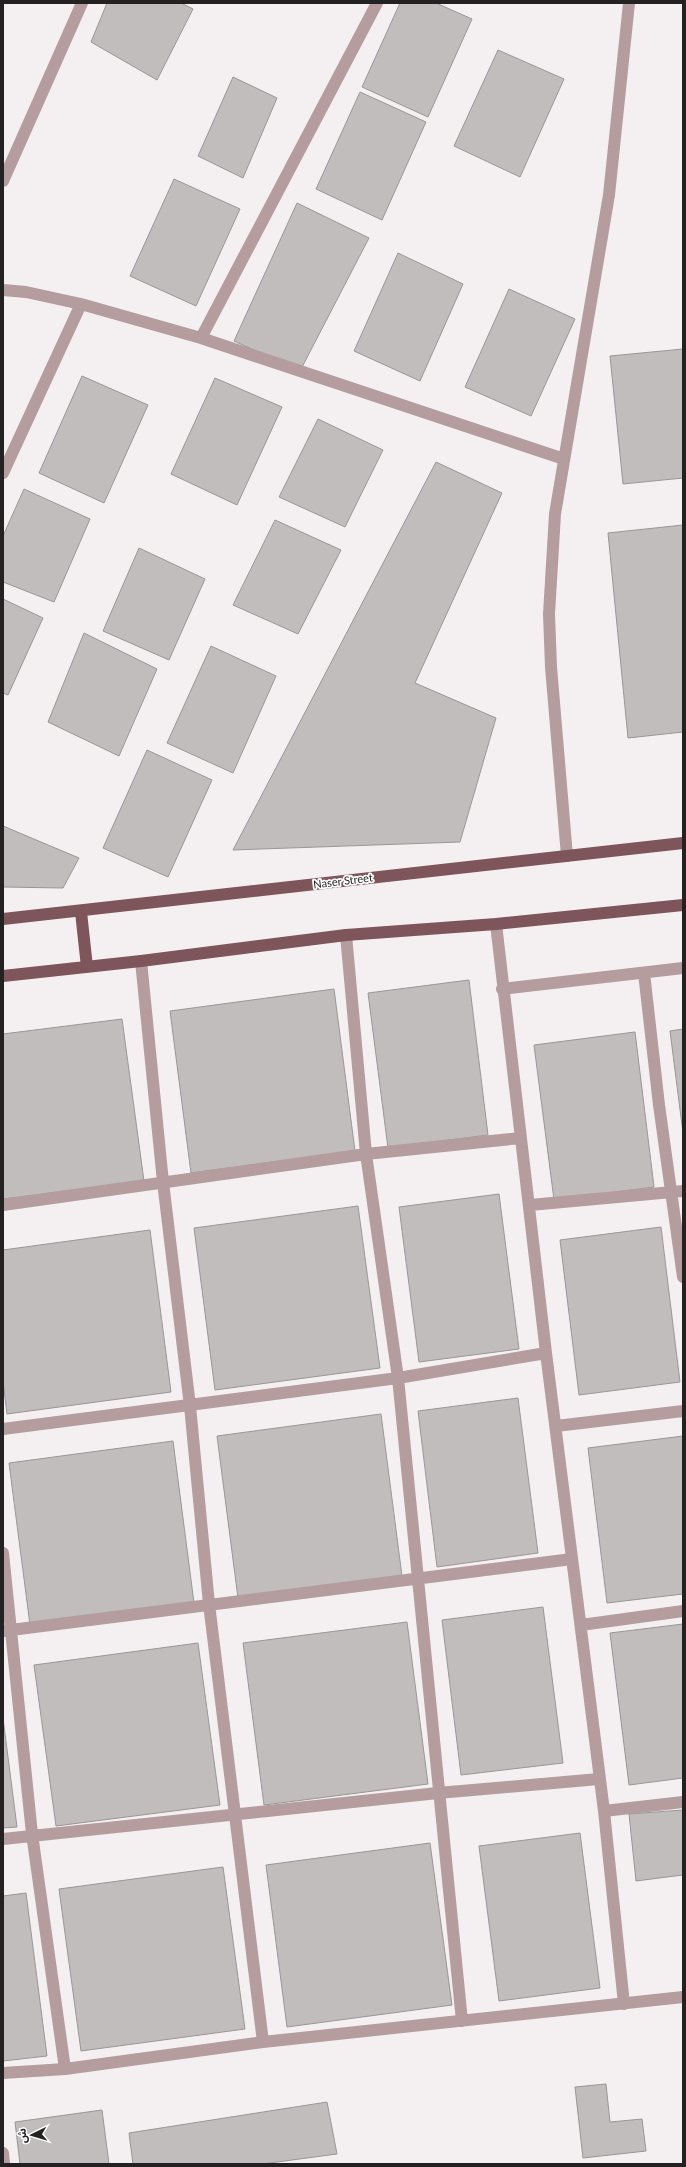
<svg xmlns="http://www.w3.org/2000/svg" width="686" height="2167" viewBox="0 0 686 2167" font-family="Lato,'Noto Sans Arabic',sans-serif">
<style>
.building{fill:#c1bdbd;stroke:#9a9697}
.lines{fill:none;stroke-linecap:round;stroke-linejoin:round}
.minor{stroke:#b49c9f;stroke-width:12}
.major{stroke:#7e555b;stroke-width:12}
.labels{text-anchor:middle;stroke-width:3.5;stroke-linejoin:round;paint-order:stroke}
.street-label{font-size:11px;fill:#232122;stroke:#fff}
</style>
<rect width="100%" height="100%" fill="#f4f0f1"/>
<!-- building -->
<path class="building" d="M107 3H181L193 9 157 80 91 42Z
M400 3H436L472 19 428 117 362 87Z
M498 50 564 79 520 177 454 146Z
M233 77 277 98 243 178 198 156Z
M360 92 426 122 382 220 316 189Z
M174 179 240 209 196 306 130 276Z
M297 203 369 238 300 371 234 341Z
M398 253 463 284 420 381 354 351Z
M509 289 575 319 531 416 465 387Z
M683 349V478L623 484 610 356Z
M82 376 148 405 104 503 39 473Z
M215 378 282 407 237 505 171 474Z
M318 419 383 450 345 527 279 497Z
M436 462 502 493 415 683 496 718 460 842 233 850Z
M24 489 90 519 54 602 3 582V536Z
M275 520 341 550 298 634 233 605Z
M683 525V732L628 738 608 533Z
M139 548 205 579 169 660 103 631Z
M3 599 43 618 8 695 3 693Z
M84 633 157 669 119 756 48 722Z
M211 646 276 676 233 773 167 743Z
M147 750 212 780 168 877 103 848Z
M3 826 79 858 63 888 3 887Z
M469 980 488 1135 388 1148 368 993Z
M334 989 355 1151 191 1173 170 1011Z
M122 1019 144 1181 3 1199V1034Z
M683 1029V1133L670 1031Z
M635 1032 654 1187 554 1200 534 1045Z
M499 1194 519 1349 419 1362 399 1207Z
M358 1206 380 1368 215 1390 194 1228Z
M661 1227 680 1382 579 1395 560 1240Z
M150 1230 171 1392 7 1414 3 1381V1250Z
M518 1398 538 1553 437 1567 418 1411Z
M381 1414 402 1576 238 1598 217 1436Z
M683 1436V1594L607 1603 588 1448Z
M173 1441 194 1603 30 1625 9 1463Z
M543 1607 563 1763 461 1775 442 1620Z
M407 1622 428 1784 264 1805 243 1643Z
M683 1624V1778L629 1785 610 1633Z
M198 1643 220 1805 56 1826 34 1665Z
M3 1718 17 1827 3 1828Z
M683 1810V1875L636 1881 629 1814Z
M580 1833 600 1988 499 2001 479 1846Z
M430 1843 452 2005 287 2027 266 1865Z
M223 1867 245 2029 81 2051 59 1889Z
M26 1893 47 2056 3 2061V1896Z
M606 2084 610 2122 642 2119 646 2151 583 2158 575 2087Z
M327 2102 337 2154 262 2164H133L129 2133Z
M102 2110 109 2164H20L15 2122Z"/>
<g class="lines">
<!-- minor -->
<path class="minor" d="M3 181 82 3
M3 290 26 292 81 304 201 338 564 459
M201 338 377 3
M3 473 81 304
M567 856 551 667 549 614 555 514 609 195 629 3
M496 924 546 1353 604 1811 624 2004
M346 935 366 1154 398 1378 462 2021
M141 961 163 1182 190 1406 209 1604 263 2042
M644 973 659 1105 683 1277
M502 989 683 968
M3 1205 366 1154 521 1138
M530 1205 683 1191
M556 1426 683 1411
M3 1429 398 1378 546 1353
M3 1553 32 1834 65 2069
M581 1625 683 1611
M3 1631 572 1559
M604 1811 683 1802
M3 1839 438 1793 599 1779
M3 2073 65 2069 263 2042 683 1997
M3 2153 4 2164"/>
<!-- major -->
<path class="major" d="M81 912 87 967
M3 919 683 843
M3 976 141 961 346 935 496 924 683 905"/>
</g>
<g class="labels">
<!-- street labels -->
<g class="street-label">
<text transform="translate(343 881) rotate(-7)" y="4">Naser Street</text>
</g>
</g>
<!-- border -->
<rect width="686" height="2167" fill="none" stroke="#232122" stroke-width="8"/>
<!-- north arrow -->
<g transform="translate(32 2135) rotate(265)" stroke="#ffffff" stroke-width="3" paint-order="stroke">
<path d="M0-3L7 15L0 10L-7 15Z" fill="#232122"/>
<text y="-6" font-size="11" font-weight="bold" text-anchor="middle" fill="#232122">ش</text>
</g>
</svg>
